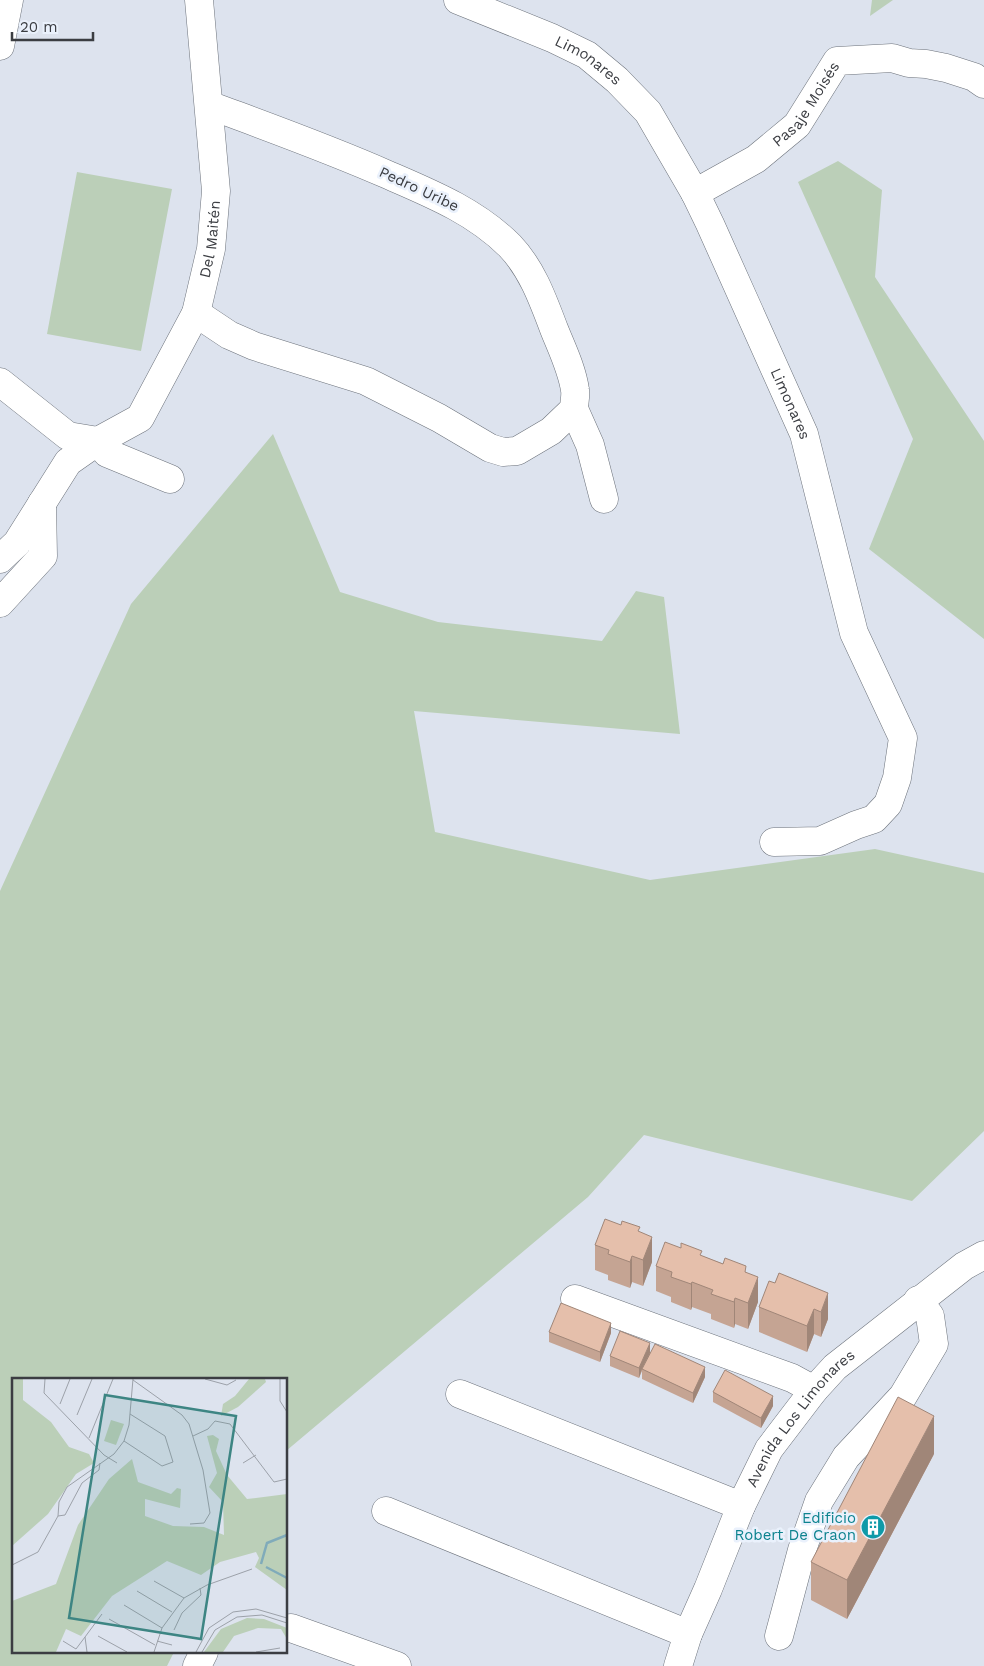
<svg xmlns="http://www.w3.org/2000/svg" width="984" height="1666" viewBox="0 0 984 1666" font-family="'Work Sans',sans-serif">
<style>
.green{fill:#bbcfb8}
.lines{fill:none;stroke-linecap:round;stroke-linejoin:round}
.minor-casing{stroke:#6c727b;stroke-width:29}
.minor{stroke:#fff;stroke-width:28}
.wall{fill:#c5a493}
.shaded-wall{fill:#a08678}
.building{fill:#e5bfab;stroke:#a08678}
.labels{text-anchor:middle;stroke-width:5;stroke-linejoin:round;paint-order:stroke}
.street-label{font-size:15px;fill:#3b3d42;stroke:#eaf1fc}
.culture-label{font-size:15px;fill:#0d838f;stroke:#eaf1fc;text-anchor:end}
.inset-river{fill:none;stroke:#80abba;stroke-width:2.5}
.inset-road{fill:none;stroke:#9ca1a9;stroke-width:1}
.view{fill:#3d8583;fill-opacity:0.15;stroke:#3d8583;stroke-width:2.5}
.inset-edge{fill:none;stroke:#3b3d42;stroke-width:2.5}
</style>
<rect width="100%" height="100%" fill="#dde3ee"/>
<!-- green -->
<path class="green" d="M872 0H893L870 16Z
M838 161 882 190 875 277 984 441V639L869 549 913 439 798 182Z
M77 172 172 189 141 351 47 334Z
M273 434 340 592 438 622 602 641 636 591 664 597 680 734 414 711 435 832 650 880 875 849 984 873V1131L912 1201 644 1135 588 1197 286 1451V1380H14V1652H174L167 1666H0V891L131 604Z"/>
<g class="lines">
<defs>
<g id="minor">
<path id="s1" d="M458 0 552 38 587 55 617 80 648 112 695 193 710 224 804 434 854 633 903 738 897 778 888 804 874 819 856 825 820 841 774 842"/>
<path d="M0 46 9 0"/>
<path id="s2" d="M695 193 756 159 797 125 837 61 892 58 909 63 926 64 946 68 974 77 984 84"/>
<path d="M196 313 229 335 254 346 366 381 439 418 490 448 503 452 517 451 551 431 574 409C574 403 576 396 575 390 572 369 562 349 554 329 543 300 532 269 510 246 475 211 430 193 386 174 327 148 268 127 209 105"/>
<path d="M0 382 68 436 98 441"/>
<path d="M574 409 590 445 604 499"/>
<path d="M98 441 107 453 170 479"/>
<path id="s3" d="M0 559 17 543 68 462 98 441 140 418 196 313 211 249 216 191 199 0"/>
<path d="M0 603 43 556 42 503"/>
<path d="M575 1299 792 1378 814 1390"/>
<path d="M460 1394 741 1506"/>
<path d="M386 1511 688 1634"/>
<path d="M291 1628 397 1666"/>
<path d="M779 1636 802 1550 819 1501 846 1457 903 1396 934 1344 930 1316 918 1300"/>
<path d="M197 1666 204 1652"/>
<path id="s4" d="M678 1666 688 1634 708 1589 741 1506 769 1449 814 1390 835 1367 964 1266 984 1255"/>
</g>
</defs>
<!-- minor casing -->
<use href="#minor" class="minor-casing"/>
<!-- minor -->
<use href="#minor" class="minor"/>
</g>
<!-- wall -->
<path class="wall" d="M640 1232 652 1262 643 1286 632 1282 630 1288 608 1280V1275L595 1270V1245Z
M702 1256 746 1272 758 1302 748 1329 735 1324 734 1328 711 1319V1314L692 1307 691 1310 671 1302V1297L656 1291V1266Z
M779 1273 828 1319 821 1337 814 1334 807 1352 759 1332V1307L775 1283Z
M549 1332 611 1333 600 1362 549 1342Z
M650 1353 705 1377 693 1403 642 1379V1371L639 1378 610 1366V1356Z
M713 1392 773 1406 761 1428 713 1402Z
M934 1454 847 1619 811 1600V1562Z"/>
<!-- shaded-wall -->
<path class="shaded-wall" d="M652 1237V1262L643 1286V1260Z
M632 1256V1282L630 1288V1262Z
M758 1277V1302L748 1329V1303Z
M692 1282V1307L691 1310V1284Z
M828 1293V1319L821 1337V1312Z
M735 1298V1324L734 1328V1302Z
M814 1309V1334L807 1352V1326Z
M611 1323V1333L600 1362V1352Z
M650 1343V1353L642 1369 639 1378V1368Z
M705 1367V1377L693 1403V1393Z
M773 1396V1406L761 1428V1418Z
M934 1416V1454L847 1619V1580Z"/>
<!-- building -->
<path class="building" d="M605 1219 621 1225 622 1221 640 1227 638 1231 652 1237 643 1260 632 1256 630 1262 608 1254 609 1250 595 1245Z
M665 1242 681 1248V1243L702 1251 700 1255 723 1264 725 1258 746 1266 745 1272 758 1277 748 1303 735 1298 734 1302 711 1294 713 1290 692 1282 691 1284 671 1277 672 1272 656 1266Z
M779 1273 828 1293 821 1312 814 1309 807 1326 759 1307 769 1281 775 1283Z
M561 1303 611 1323 600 1352 549 1332Z
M620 1331 650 1343 639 1368 610 1356Z
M655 1344 705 1367 693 1393 642 1369Z
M725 1370 773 1396 761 1418 713 1392Z
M898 1397 934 1416 847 1580 811 1562Z"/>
<!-- icons -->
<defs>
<symbol id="building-disc" viewBox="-11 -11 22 22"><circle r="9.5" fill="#0f9aa8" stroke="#eaf1fc"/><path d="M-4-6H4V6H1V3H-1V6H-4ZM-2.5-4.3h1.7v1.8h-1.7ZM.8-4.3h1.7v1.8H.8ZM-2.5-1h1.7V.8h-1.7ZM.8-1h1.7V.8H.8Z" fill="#fff"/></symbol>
</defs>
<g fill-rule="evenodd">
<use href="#building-disc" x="859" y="1513" width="28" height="28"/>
</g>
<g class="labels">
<!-- street labels -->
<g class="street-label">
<text dy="5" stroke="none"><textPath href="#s1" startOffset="144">Limonares</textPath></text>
<text dy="5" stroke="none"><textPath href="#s2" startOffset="145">Pasaje Moisés</textPath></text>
<text transform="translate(419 189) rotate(25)" y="5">Pedro Uribe</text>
<text dy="5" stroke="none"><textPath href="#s3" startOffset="398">Del Maitén</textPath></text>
<text dy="5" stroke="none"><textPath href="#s1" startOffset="549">Limonares</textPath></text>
<text dy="5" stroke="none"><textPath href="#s4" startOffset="279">Avenida Los Limonares</textPath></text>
</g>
<!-- culture labels -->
<g class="culture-label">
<text x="856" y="1523">Edificio<tspan x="856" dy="17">Robert De Craon</tspan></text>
</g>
</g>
<!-- overview -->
<g transform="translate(12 1378)">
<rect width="275" height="275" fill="#dde3ee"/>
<path d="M0 1H11V22L39 44 57 69 77 76 82 85 64 96 36 136 0 168ZM237 1H253L254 4 226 29 209 38 211 26 223 18ZM99 42 112 46 104 67 92 63ZM201 57 207 61 204 73 215 97 235 121 275 116V212L243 189 247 180 244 174 208 184 189 197 155 183 100 218 69 258 54 251 44 274H0V223L44 206 66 147 97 101 120 81 126 104 159 116 165 110 169 111 168 130 133 121V138L161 148 192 149 212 157 211 124 197 109 205 95 195 58ZM235 240 252 241 275 250V261L269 251 246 250 222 258 211 274H192L209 251Z" fill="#bbcfb8"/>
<path class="inset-river" d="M249 186 255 165 275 157M254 189 275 200"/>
<path class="inset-road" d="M33 1 32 15 92 77 105 85M193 1 215 7 224 2M268 1V23L275 34M121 2 170 37 177 46 191 92 198 135 192 145 178 146M48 26 58 1M65 37 80 1M181 58 196 51 203 43 218 46 262 104 275 101M77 60 101 1M112 63 150 88 161 84 153 58 118 36M231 85 244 77M46 138 47 124 55 109 102 76 112 63 117 47 121 1M0 187 26 174 46 138 53 137 70 105 87 92 88 85M142 203 172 220M125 213 160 234M112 227 150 250M97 241 143 267M162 252 170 235 189 217 188 210M86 258 115 274M51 263 64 271 73 259M145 263 160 267M75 274 73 259 90 236M142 274 150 250 172 220 195 207 240 191M184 274 197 250 221 234 244 231 275 240M190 274 203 252 225 239 250 237 275 245M244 274 268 270"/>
<path class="view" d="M93 17 224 38 189 261 57 240Z"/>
<rect width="275" height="275" class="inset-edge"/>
</g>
<!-- scale -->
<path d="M12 32v8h81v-8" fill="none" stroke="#3b3d42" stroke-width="2.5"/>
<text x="20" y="32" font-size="15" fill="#3b3d42" stroke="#eaf1fc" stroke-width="4" paint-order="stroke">20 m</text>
</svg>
